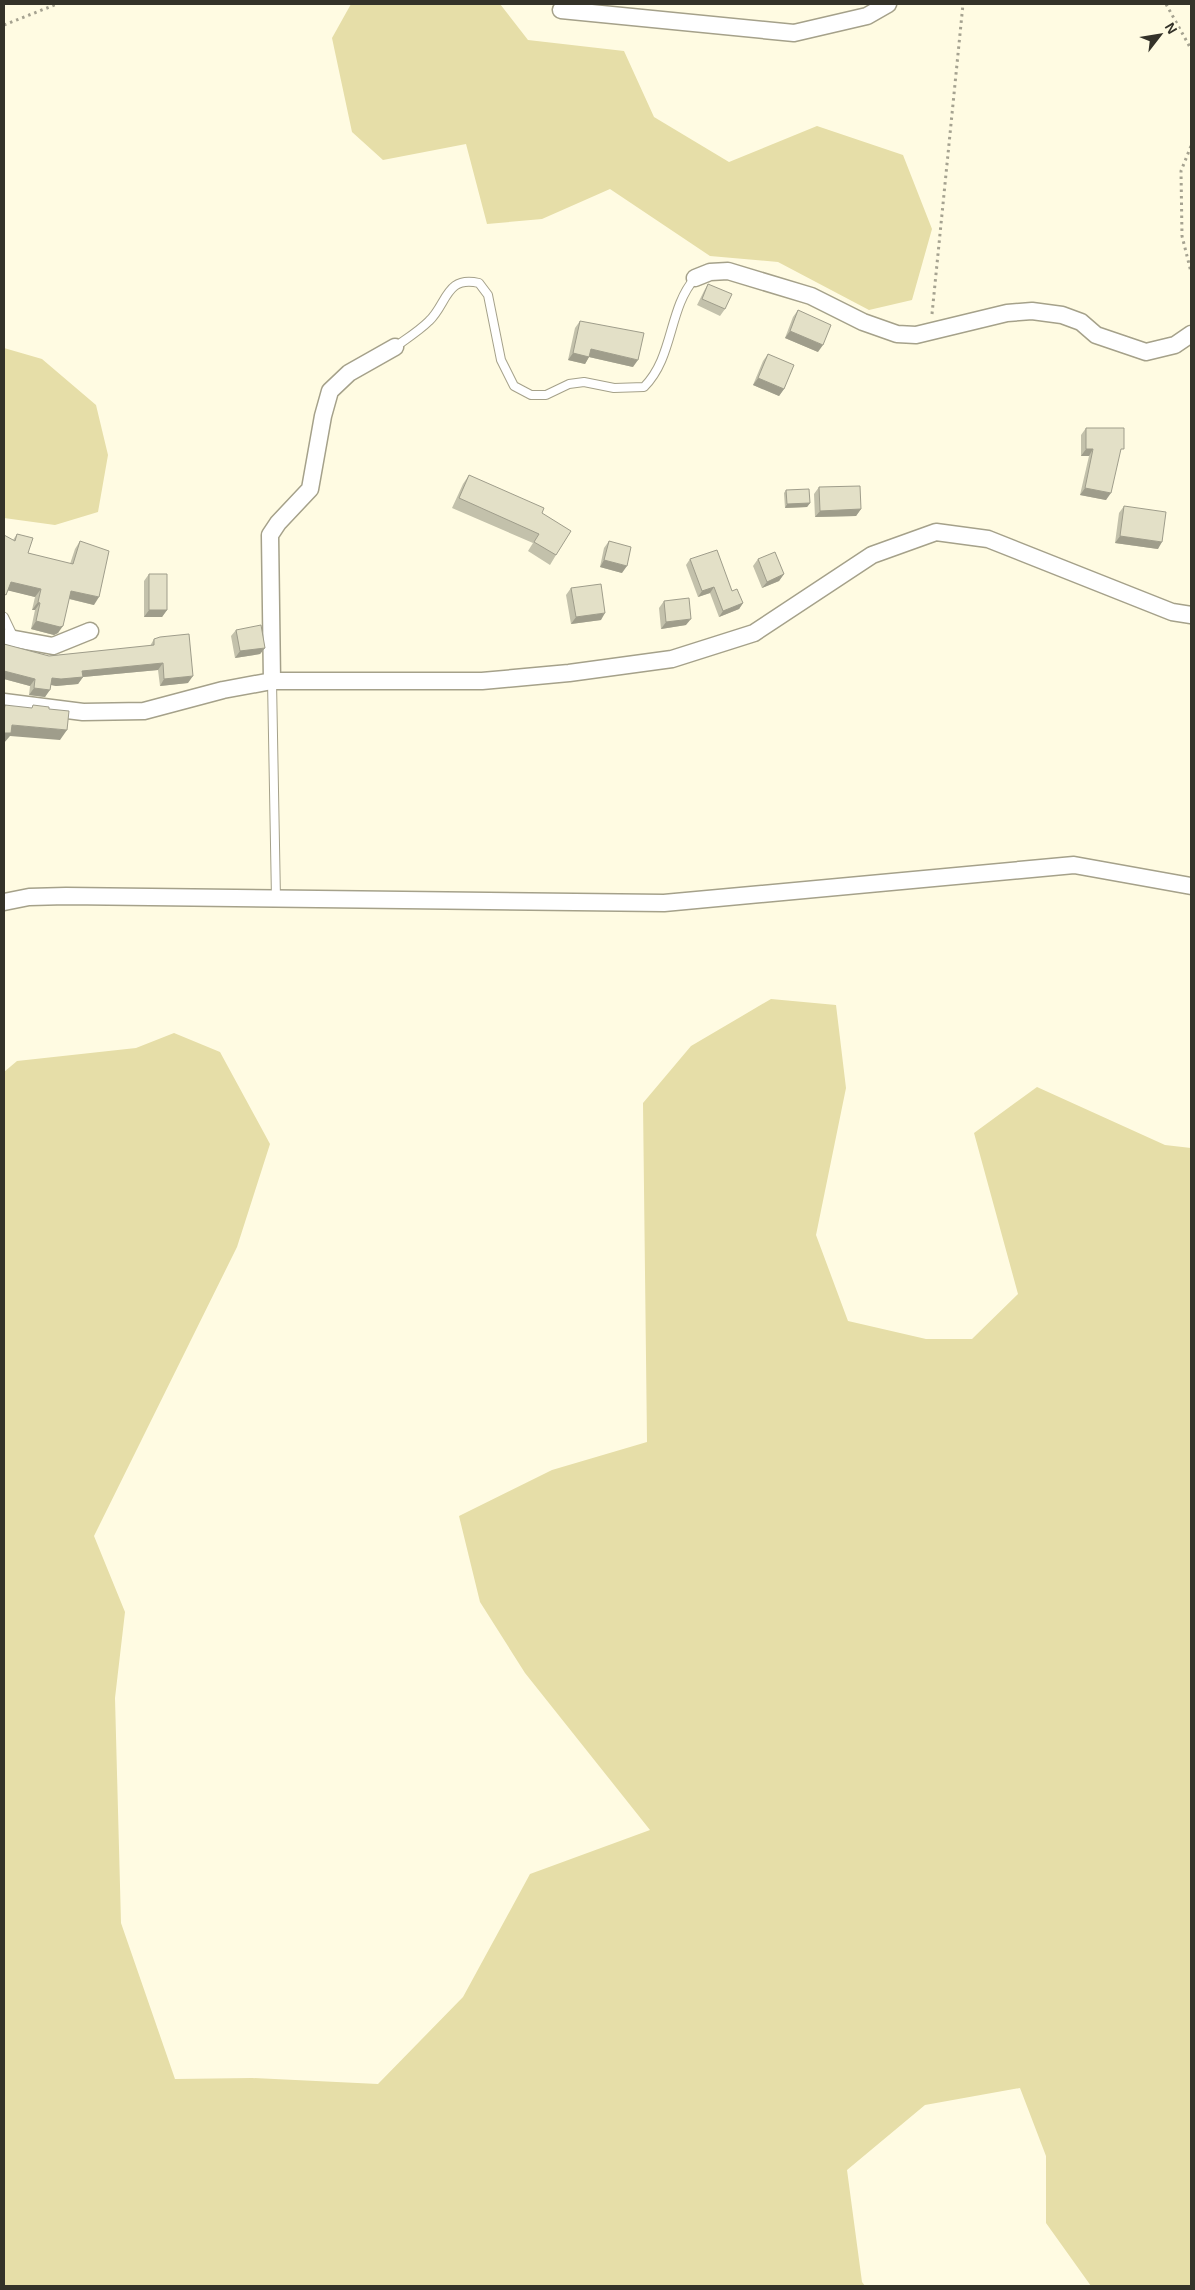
<svg xmlns="http://www.w3.org/2000/svg" width="1195" height="2290" viewBox="0 0 1195 2290" font-family="Helvetica,sans-serif">
<style>
.green{fill:#e6dea8}
.lines{fill:none;stroke-linecap:round;stroke-linejoin:round}
.lane-casing{stroke:#a5a18a;stroke-width:10}
.street-casing{stroke:#a5a18a;stroke-width:19}
.path{stroke:#a5a290;stroke-width:3;stroke-dasharray:2.5 4;stroke-linecap:butt}
.lane{stroke:#fff;stroke-width:8}
.street{stroke:#fff;stroke-width:16}
.wall{fill:#c3c1ab}
.shaded-wall{fill:#9f9d8b}
.building{fill:#e3e0c7;stroke:#9f9d8b}
</style>
<rect width="100%" height="100%" fill="#fffbe2"/>
<!-- green -->
<path class="green" d="M351 4H500L528 40 624 51 654 117 729 162 817 126 903 155 932 229 912 300 869 310 778 262 710 256 610 189 542 219 487 224 466 144 383 160 352 132 332 38Z
M4 348 42 359 96 405 108 455 98 512 55 525 4 518Z
M771 999 836 1005 846 1088 816 1235 848 1321 926 1339H972L1018 1294 974 1133 1037 1087 1165 1145 1191 1148V2286H1091L1046 2223V2156L1020 2088 925 2105 847 2170 862 2282 865 2286H4V1072L17 1061 136 1048 174 1033 220 1052 270 1144 237 1247 94 1536 125 1612 115 1698 121 1923 175 2079 252 2078 378 2084 463 1997 530 1874 650 1830 525 1673 480 1602 459 1516 552 1470 647 1442 643 1103 691 1046Z"/>
<g class="lines">
<defs>
<path id="lane" d="M395 347C406 339 419 331 429 321 447 304 446 275 479 283L488 295 501 360 514 386 531 395H546L569 384 584 382 614 388 644 387C674 357 668 309 695 278
M4 617 14 638
M272 681 276 899"/>
<path id="street" d="M561 10 794 33 867 16 888 4
M695 278 710 272 728 271 811 296 863 322 897 334 916 335 1007 313 1032 311 1062 315 1081 322 1096 335 1146 352 1175 345 1191 334
M4 637 53 646 90 631
M272 681 270 535 278 523 310 489 323 416 330 391 349 373 395 347
M4 702 83 712 144 711 223 690 272 681H482L569 673 672 659 754 633 872 555 936 532 988 539 1172 612 1191 615
M4 902 29 897 66 896 664 903 1074 865 1191 886"/>
</defs>
<!-- lane casing -->
<use href="#lane" class="lane-casing"/>
<!-- street casing -->
<use href="#street" class="street-casing"/>
<!-- path -->
<path class="path" d="M1166 4 1191 49
M4 25 57 4
M1191 146 1181 171 1182 236 1191 272
M932 314 963 4"/>
<!-- lane -->
<use href="#lane" class="lane"/>
<!-- street -->
<use href="#street" class="street"/>
</g>
<!-- wall -->
<path class="wall" d="M708 284 725 309 720 316 697 305 704 291Z
M798 310 818 352 785 338 793 317Z
M580 321 633 367 589 357 585 364 568 360 575 328Z
M768 354 784 389 779 396 753 385 763 361Z
M1086 428 1119 455 1106 500 1080 495 1089 456H1081V435Z
M469 475 542 513 556 555 550 565 528 551 533 543 452 508 463 484Z
M819 487 861 509 856 516 815 517 814 494Z
M786 490 810 503 807 507 785 508 784 493Z
M1124 506 1158 549 1115 543 1119 513Z
M17 534 28 553 70 564 75 549 80 541 94 605 69 599 58 633 54 635 31 629 35 610H32L35 597 8 590 13 540Z
M609 541 622 573 600 567 604 548Z
M690 559 732 591 743 603 739 609 719 617 710 593 698 597 686 565Z
M758 559 784 574 779 581 762 588 753 566Z
M149 574 167 610 162 617H144V581Z
M571 588 601 620 571 624 566 595Z
M664 601 686 625 661 629 659 608Z
M236 630 265 648 260 654 235 658 231 636Z
M154 639 188 683 160 686 158 670 83 677 78 684 56 686 51 685 45 697 29 695 30 686 4 679V644L49 656 150 646Z"/>
<!-- shaded-wall -->
<path class="shaded-wall" d="M790 331 823 345 818 352 785 338Z
M591 349 638 360 633 367 589 357 585 364 568 360 573 353Z
M758 378 784 389 779 396 753 385Z
M1086 449H1093L1089 456H1081Z
M1085 488 1111 493 1106 500 1080 495Z
M810 503 807 507 785 508 787 504Z
M861 509 856 516 815 517 820 511Z
M1120 536 1162 542 1158 549 1115 543Z
M604 560 627 566 622 573 600 567Z
M784 574 779 581 762 588 767 582Z
M11 582 41 589 35 597 6 590Z
M714 587 710 593 698 597 702 591Z
M71 591 99 597 94 605 66 598Z
M38 602 40 603 35 610H32Z
M743 603 739 609 719 617 723 611Z
M149 610H167L162 617H144Z
M605 613 601 620 571 624 576 617Z
M691 619 686 625 661 629 666 622Z
M36 621 63 626 58 633 54 635 31 629Z
M265 648 260 654 235 658 240 651Z
M163 663 158 670 83 677 78 684 56 686 47 684 52 678 82 671Z
M4 671 35 679 30 686 4 679Z
M193 676 188 683 160 686 164 679Z
M34 688 50 690 45 697 29 695Z
M12 725 67 730 60 740 10 736 4 743V733Z"/>
<!-- building -->
<path class="building" d="M708 284 732 294 725 309 702 299Z
M798 310 831 325 823 345 790 331Z
M580 321 644 333 638 360 591 349 589 357 573 353Z
M768 354 794 365 784 389 758 378Z
M1086 428H1124V449H1121L1111 493 1085 488 1093 449H1086Z
M469 475 544 508 542 513 571 531 556 555 534 542 539 534 459 498Z
M860 486 861 509 820 511 819 487Z
M809 489 810 503 787 504 786 490Z
M1124 506 1166 512 1162 542 1120 536Z
M17 534 33 538 28 553 73 564 80 541 109 551 99 597 71 591 63 626 60 627 36 621 40 603 38 602 41 589 11 582 6 595 4 594V535L15 541Z
M609 541 631 547 627 566 604 560Z
M717 550 732 591 737 589 743 603 723 611 714 587 702 591 690 559Z
M775 552 784 574 767 582 758 559Z
M149 574H167V610H149Z
M601 584 605 613 576 617 571 588Z
M689 598 691 619 666 622 664 601Z
M261 625 265 648 240 651 236 630Z
M189 634 193 676 164 679 163 663 82 671 83 677 61 679 52 678 50 690 34 688 35 679 4 671V644L49 656 154 645V639L160 637Z
M5 705 32 708 33 705 49 707V709L69 711 67 730 12 725 11 733H4V711Z"/>
<!-- border -->
<rect width="1195" height="2290" fill="none" stroke="#343229" stroke-width="10"/>
<!-- north arrow -->
<g transform="translate(1160 35) rotate(59)" stroke="#fffbe2" stroke-width="4" paint-order="stroke">
<path d="M0-4L9 19L0 12L-9 19Z" fill="#343229"/>
<text y="-8" font-size="14" font-weight="bold" text-anchor="middle" fill="#343229">N</text>
</g>
</svg>
